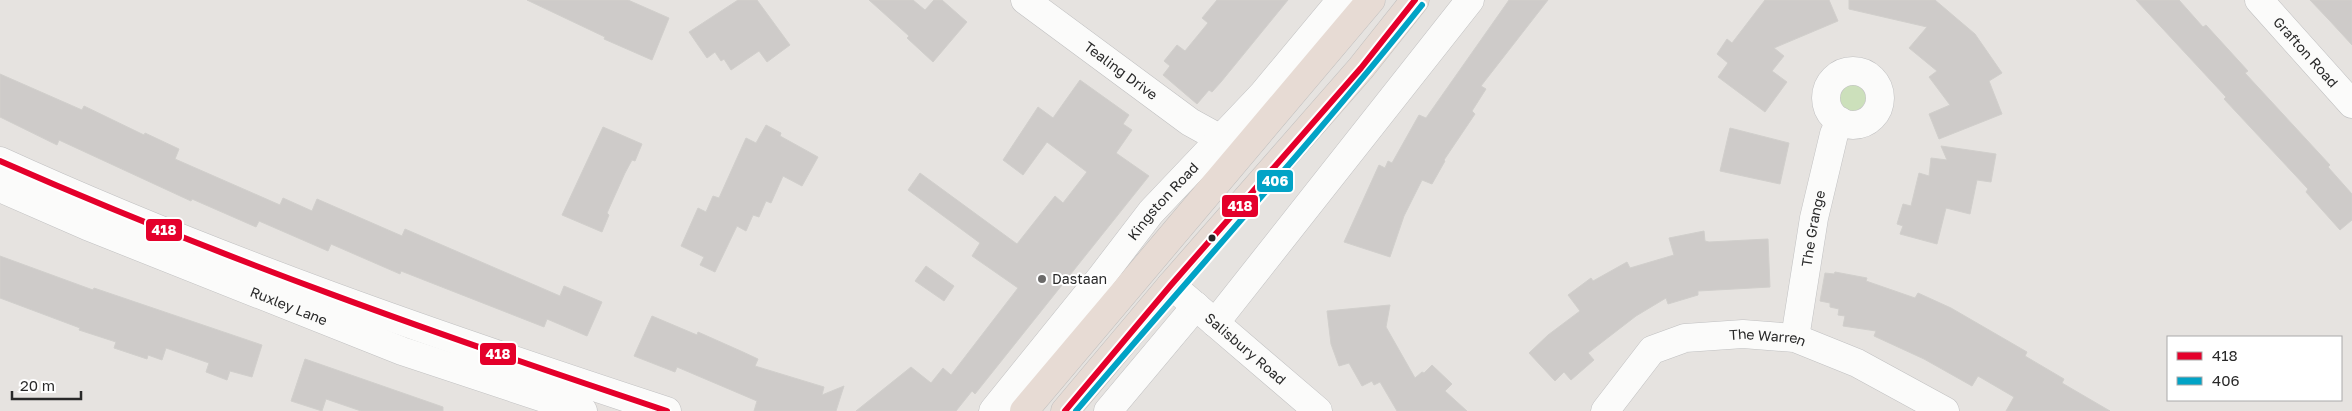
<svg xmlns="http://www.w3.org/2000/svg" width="2352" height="411" viewBox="0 0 2352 411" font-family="'Golos Text',sans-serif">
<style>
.green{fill:#cce0bb}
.building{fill:#cecbc9;stroke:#d1cfcc}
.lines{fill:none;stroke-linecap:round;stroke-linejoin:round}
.street-casing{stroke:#c0c0c1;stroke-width:29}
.secondary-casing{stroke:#c0c0c1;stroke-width:29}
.highway-casing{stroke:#bfbebd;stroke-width:29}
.street{stroke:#fbfbfa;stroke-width:28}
.secondary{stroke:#fbfbfa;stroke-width:28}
.highway{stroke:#e7dbd4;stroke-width:28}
.bus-1-casing{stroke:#fff;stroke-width:10}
.bus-2-casing{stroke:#fff;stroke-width:10}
.bus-1{stroke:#e4002b;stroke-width:6}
.bus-2{stroke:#02a3c6;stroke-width:6}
.bus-dot{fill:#292929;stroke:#fff;stroke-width:2}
.poi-dot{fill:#6b6a69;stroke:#fff;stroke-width:2}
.labels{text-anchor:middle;stroke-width:4;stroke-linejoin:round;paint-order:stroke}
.street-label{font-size:14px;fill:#292929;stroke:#fff}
.poi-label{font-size:14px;fill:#292929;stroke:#fff;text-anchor:start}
.line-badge{stroke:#fff;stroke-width:2}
.badge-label{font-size:14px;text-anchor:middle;font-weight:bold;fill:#fff}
</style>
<rect width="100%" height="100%" fill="#e6e3e0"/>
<!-- green -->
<path class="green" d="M1838 97a14 14 0 1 1 28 0a14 14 0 1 1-28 0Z"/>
<!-- building -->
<path class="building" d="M527 0H628L669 18 652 60 604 39 605 37Z
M738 0H757L790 45 767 62 759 51 731 70 724 59 721 61 715 52 707 58 689 32Z
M869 0H913L925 10 934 0H942L967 22 933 62 907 38 909 36Z
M1217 0H1288L1221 82 1212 92 1209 90 1197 104 1163 75 1170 66 1164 61 1177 45 1185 51 1208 23 1202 18Z
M1509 0H1548L1481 86 1486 89 1472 111 1475 114 1444 160 1445 161 1432 184 1422 180 1404 216 1390 257 1344 242 1379 165 1385 168 1388 161 1392 163 1419 115 1426 118Z
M1765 0H1829L1838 21 1774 48 1784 56 1772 71 1787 82 1765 112 1718 77 1728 63 1717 54 1727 39 1732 43Z
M1849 0H1935L1975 34 2002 73 1989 81 2002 114 1939 139 1929 114 1950 105 1929 77 1937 71 1909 48 1927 27 1849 9Z
M2136 0H2179L2203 27 2206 25 2248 71 2245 73 2330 165 2328 167 2352 194V220L2340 230 2306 192 2308 189 2224 99 2226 97Z
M2310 0H2352V45L2329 20Z
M0 74 82 110 84 106 144 135 145 133 179 149 175 159 280 205 283 198 312 211 317 199 402 236 405 229 560 296 564 286 602 302 587 336 547 319 544 327 401 271 400 274 331 244 328 251 259 221 256 227 192 199 191 201 59 140 57 145 0 117Z
M1080 80 1129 115 1123 124 1132 130 1116 153 1149 176 975 394 972 391 956 411H856L911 367 931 383 943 368 951 375 1018 288 972 256 980 243 908 190 920 173 1017 244 1055 196 1063 203 1087 172 1047 142 1023 175 1003 160 1038 107 1053 118Z
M766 125 781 133 780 136 818 157 802 186 783 176 771 203 766 201 759 217 753 215 746 231 737 226 715 272 700 265 704 257 681 246 698 208 706 212 713 196 719 198 746 138 756 143Z
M603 127 642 144 635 161 632 160 625 173 607 213 609 215 602 232 562 215Z
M1730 128 1789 143 1780 184 1720 171Z
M1941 146 1996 154 1991 182 1977 180 1970 214 1946 208 1937 244 1900 234 1903 226 1897 224 1903 204 1911 206 1919 173 1929 176 1931 158 1947 160Z
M1704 231 1705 241 1709 242 1768 239 1770 287 1698 291V295L1668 304 1666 298 1636 316 1588 353 1594 360 1571 380 1564 372 1555 381 1529 353 1548 335 1580 311 1568 295 1591 278 1593 281 1627 262 1630 268 1674 255 1669 238Z
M0 256 93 290 94 288 262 345 252 377 230 371 227 380 206 372 209 363 166 348 162 360 148 355 147 359 114 348 116 342 79 330 80 328 0 298Z
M926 266 954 286 944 301 915 281Z
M1835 272 1867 278 1866 281 1915 298 1918 293 1951 308 2027 352 2025 356 2064 379 2062 383 2110 411H2006L2014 397 1978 376 1972 386 1924 359 1874 336 1876 331 1843 326 1845 316 1838 315 1839 309 1830 307V303L1820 301 1825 273 1834 274Z
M1390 305 1386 327 1415 378 1422 372 1424 373 1432 365 1452 384 1445 391 1467 411H1397L1380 382 1374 385 1372 381 1362 386 1349 363 1339 366 1331 344 1327 311Z
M652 316 697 335 698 332 743 352 758 359 755 366 824 387 822 395 844 386 836 411H754L757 401 677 367 675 372 634 356Z
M305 359 443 407V411H361L326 399 322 411 291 401Z"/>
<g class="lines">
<defs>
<g id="street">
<path id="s1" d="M1025 0 1190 122 1219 138"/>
<circle cx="1853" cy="98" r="27"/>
<path d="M1215 323 1470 0"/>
<path id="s2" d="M1795 338 1814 218 1834 134 1840 121"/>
<path id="s3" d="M993 411 1102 276 1151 212 1262 95 1341 0"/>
<path d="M1108 411 1196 306"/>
<path id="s4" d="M1605 411 1652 350 1685 338 1743 334 1795 338 1857 363 1945 411"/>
</g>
<g id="secondary">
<path id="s5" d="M2259 0 2352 104"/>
<path d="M0 161C217 260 441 337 667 411"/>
<path id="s6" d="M0 188 87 226 402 351 583 411"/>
<path id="s7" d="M1171 285 1318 411"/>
</g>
<path id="highway" d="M1024 411 1371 0
M1065 411 1171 285 1361 68 1415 0"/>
</defs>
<!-- street casing -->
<use href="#street" class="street-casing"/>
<!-- secondary casing -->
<use href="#secondary" class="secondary-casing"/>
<!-- highway casing -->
<use href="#highway" class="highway-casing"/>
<!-- street -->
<use href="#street" class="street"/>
<!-- secondary -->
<use href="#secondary" class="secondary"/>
<!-- highway -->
<use href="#highway" class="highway"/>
<defs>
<path id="bus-1" d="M0 161C218 257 441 336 667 411
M1065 411 1171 285 1361 68 1415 0"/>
<path id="bus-2" d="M1076 411C1191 275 1311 144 1422 5"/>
</defs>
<!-- bus-1 casing -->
<use href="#bus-1" class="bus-1-casing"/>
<!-- bus-2 casing -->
<use href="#bus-2" class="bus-2-casing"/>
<!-- bus-1 -->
<use href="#bus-1" class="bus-1"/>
<!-- bus-2 -->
<use href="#bus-2" class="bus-2"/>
</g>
<!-- markers -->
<circle class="bus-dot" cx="1212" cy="238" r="4.5"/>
<circle class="poi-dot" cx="1042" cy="279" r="5"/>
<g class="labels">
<!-- street labels -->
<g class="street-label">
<text dy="5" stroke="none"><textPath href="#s5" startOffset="70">Grafton Road</textPath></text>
<text dy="5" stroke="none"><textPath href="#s1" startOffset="119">Tealing Drive</textPath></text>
<text dy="5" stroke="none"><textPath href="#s3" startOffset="270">Kingston Road</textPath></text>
<text dy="5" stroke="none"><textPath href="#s2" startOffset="111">The Grange</textPath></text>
<text dy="5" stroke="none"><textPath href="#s6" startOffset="312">Ruxley Lane</textPath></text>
<text dy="5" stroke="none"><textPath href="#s4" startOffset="195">The Warren</textPath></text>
<text dy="5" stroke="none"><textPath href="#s7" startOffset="98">Salisbury Road</textPath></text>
</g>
<!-- poi labels -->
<g class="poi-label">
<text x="1052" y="284">Dastaan</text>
</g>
</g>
<g class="line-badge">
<rect x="1256" y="169" width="38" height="24" rx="5" fill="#02a3c6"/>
<rect x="1221" y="194" width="38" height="24" rx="5" fill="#e4002b"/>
<rect x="145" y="218" width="38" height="24" rx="5" fill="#e4002b"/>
<rect x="479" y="342" width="38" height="24" rx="5" fill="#e4002b"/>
</g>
<g class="badge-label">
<text x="1275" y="186">406</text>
<text x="1240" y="211">418</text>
<text x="164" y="235">418</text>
<text x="498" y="359">418</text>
</g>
<!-- legend -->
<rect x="2167" y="336" width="175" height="65" fill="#ffffff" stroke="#a9a9a9"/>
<rect x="2177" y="352" width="25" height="8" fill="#e4002b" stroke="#a9a9a9"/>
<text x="2212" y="361" font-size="15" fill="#292929">418</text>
<rect x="2177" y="377" width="25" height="8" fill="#02a3c6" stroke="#a9a9a9"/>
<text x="2212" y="386" font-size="15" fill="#292929">406</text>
<!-- scale -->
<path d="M12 391v8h69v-8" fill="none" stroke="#292929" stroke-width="2.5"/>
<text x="20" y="391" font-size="15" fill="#292929" stroke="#ffffff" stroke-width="4" paint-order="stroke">20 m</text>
</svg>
